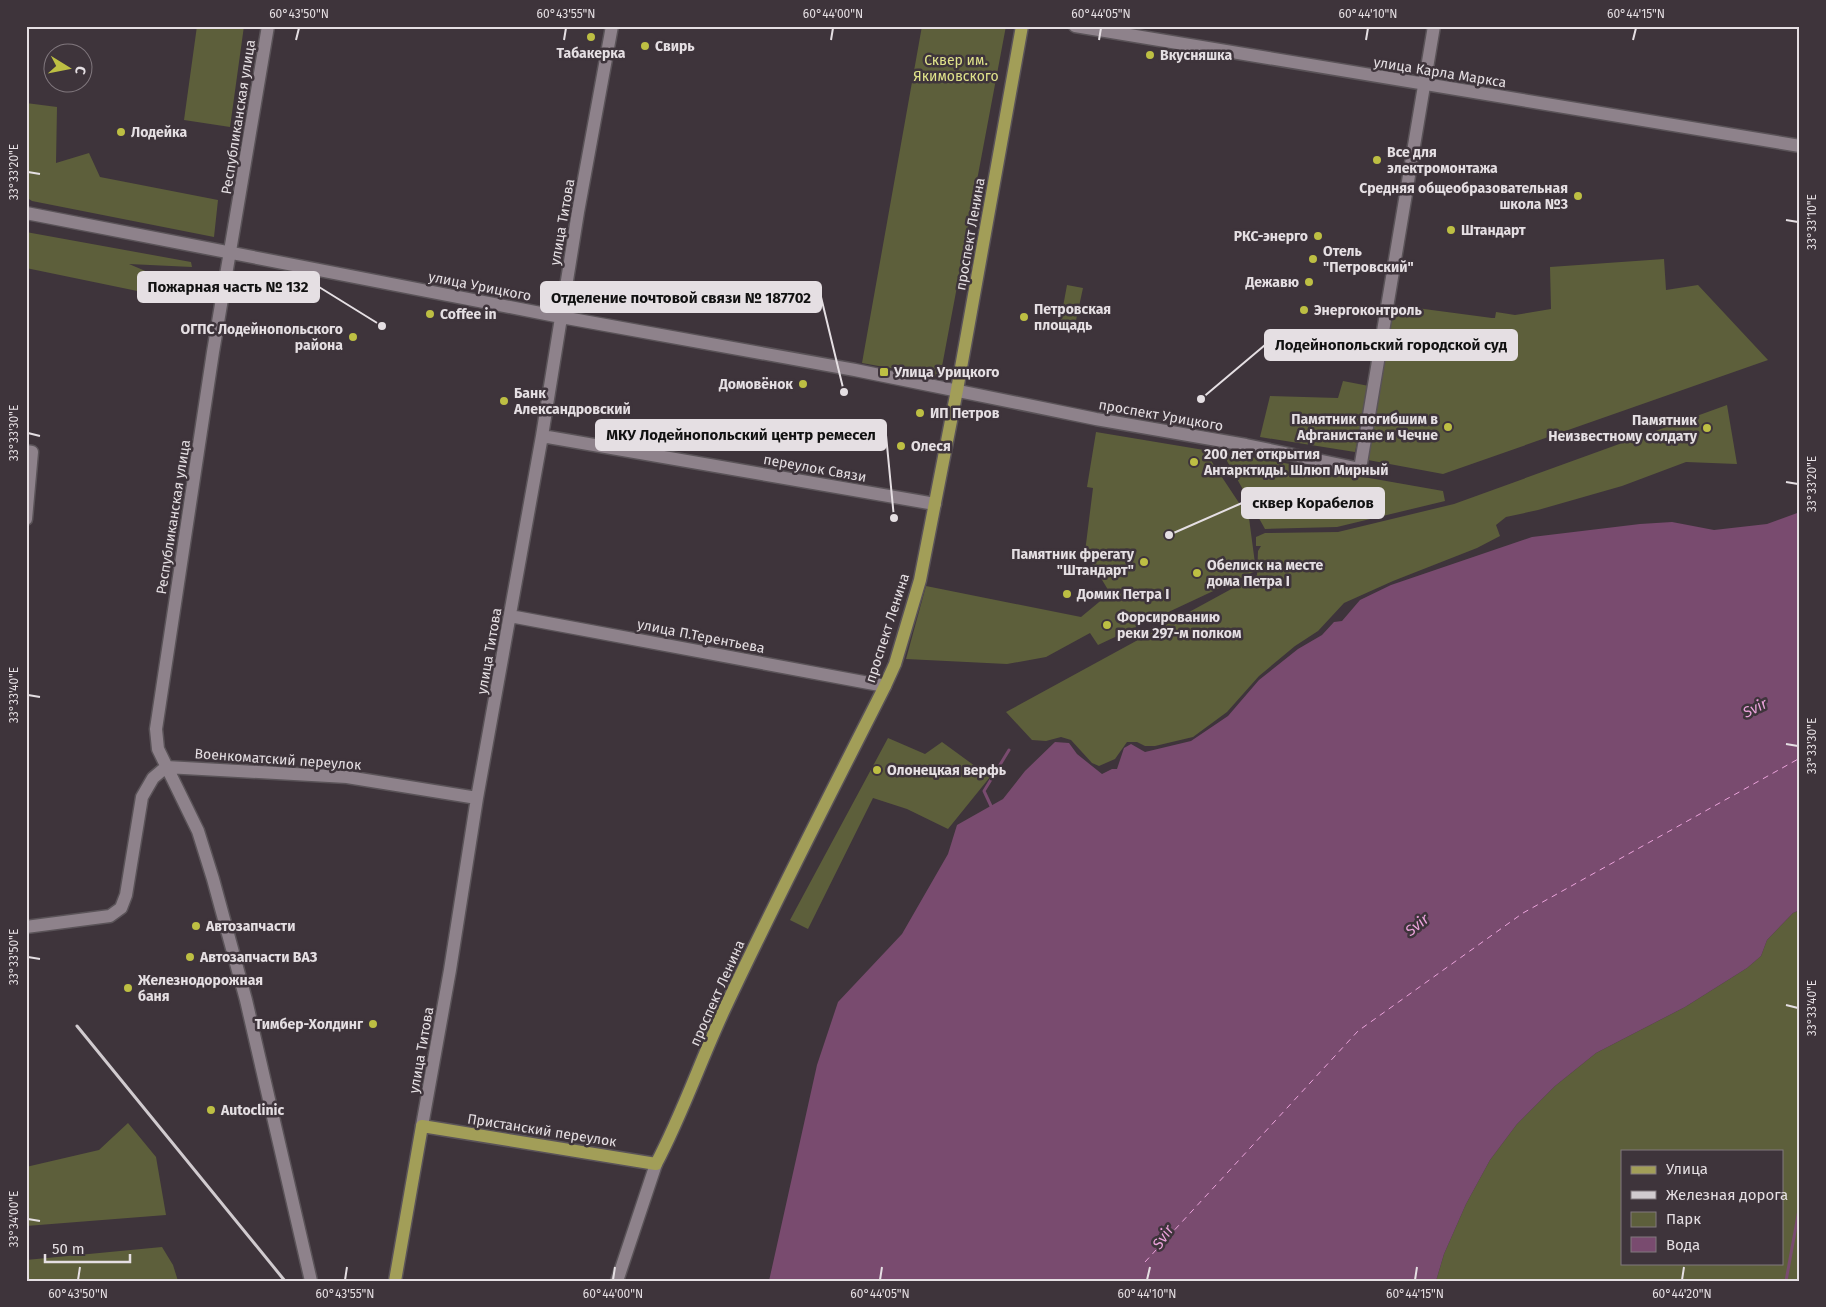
<svg xmlns="http://www.w3.org/2000/svg" width="1826" height="1307" viewBox="0 0 1826 1307" font-family="'Fira Sans',sans-serif">
<style>
.green{fill:#5d5f3b;fill-rule:evenodd}
.water{fill:#794b6f}
.lines{fill:none;stroke-linecap:round;stroke-linejoin:round}
.stream{stroke:#794b6f;stroke-width:3}
.ferry{stroke:#eba3db;stroke-width:1;stroke-dasharray:6 5;stroke-linecap:butt}
.minor-casing{stroke:#5a5358;stroke-width:15}
.major-casing{stroke:#5a5358;stroke-width:15}
.minor{stroke:#8e828b;stroke-width:12}
.major{stroke:#a29e58;stroke-width:12}
.rail{stroke:#d1cbcf;stroke-width:3}
.ticks{fill:none;stroke:#e5dfe3;stroke-width:2}
.poi-dot{fill:#bdbf43;stroke:#3e343b;stroke-width:2}
.labels{text-anchor:middle;stroke-width:5;stroke-linejoin:round;paint-order:stroke}
.poi-label{font-size:14px;font-weight:bold;fill:#e5dfe3;stroke:#3e343b;text-anchor:start}
.park-label{font-size:14px;fill:#e0e38b;stroke:#3e343b}
.street-label{font-size:14px;fill:#e5dfe3;stroke:#3e343b}
.water-label{font-size:15px;font-style:italic;fill:#eba3db;stroke:#3e343b}
.leader{fill:none;stroke:#e5dfe3;stroke-width:2}
.callout-dot{fill:#e5dfe3;stroke:#3e343b;stroke-width:2}
.callout{fill:#e5dfe3;stroke:#e5dfe3;stroke-width:2}
.callout-label{font-size:15px;text-anchor:middle;font-weight:bold;fill:#111}
.neatline{fill:none;stroke:#e5dfe3;stroke-width:2}
.ticks-label{font-size:12px;text-anchor:middle;fill:#e5dfe3}
</style>
<rect width="100%" height="100%" fill="#3e343b"/>
<!-- green -->
<path class="green" d="M197 26H244L230 127 184 120Z
M922 26H1006L940 377 862 363Z
M26 103 57 107 56 163 89 153 100 177 218 200 214 237 32 201 26 197Z
M26 232 191 262 192 267 129 264 150 273 158 282 147 293 26 268Z
M1664 259 1666 290 1698 285 1768 360 1443 474 1368 460 1394 305 1492 318H1495L1496 312 1515 315 1551 309 1550 267Z
M1067 285 1083 288 1075 325 1060 323Z
M1343 381 1369 386 1355 452 1260 437 1270 396 1338 398Z
M1727 405 1737 464 1686 462 1622 486 1538 510 1506 517 1496 525 1500 536 1477 548 1393 581 1344 603 1318 631 1295 646 1259 676 1227 712 1193 737 1155 746H1145L1137 742H1127L1115 759 1099 766 1092 763 1071 740 1061 737 1046 741 1032 740 1006 712 1257 575 1258 551 1261 546H1256V537L1265 533 1338 532 1454 504Z
M1096 432 1204 450 1249 518 1256 571 1098 645 1090 633 1046 657 1007 664 906 659 926 586 1081 617 1110 593 1085 552 1093 488 1087 487Z
M1222 452 1443 491 1445 501 1337 527 1265 529Z
M888 738 925 754 942 742 990 777 948 829 907 809 873 798 808 929 790 920Z
M1800 910V1281H1436L1444 1254 1466 1204 1490 1160 1517 1124 1555 1086 1596 1053 1685 1007 1747 968 1761 956 1767 940 1793 913ZM1622 1151H1782V1263H1622Z
M128 1123 156 1157 166 1215 26 1226V1167L99 1150Z
M162 1247 173 1265 178 1281H26V1260Z"/>
<!-- water -->
<path class="water" d="M1800 512V910L1793 913 1767 940 1761 956 1747 968 1685 1007 1596 1053 1555 1086 1517 1124 1490 1160 1466 1204 1444 1254 1436 1281H769L817 1065 838 1002 902 934 948 854 957 825 1003 799 1025 771 1055 742 1069 743 1077 754 1102 774 1112 769H1117L1124 748 1131 744 1145 752 1191 741 1228 716 1259 680 1298 649 1322 635 1334 622 1342 621 1360 600 1391 585 1532 537 1640 524 1672 522 1714 530 1767 524Z"/>
<g class="lines">
<!-- stream -->
<path class="stream" d="M991 806 984 791 1009 750
M1786 1281 1800 1204"/>
<!-- ferry -->
<path class="ferry" d="M1145 1262 1358 1031 1523 913 1800 758"/>
<defs>
<path id="minor" d="M268 26 213 352 156 729 158 749 198 831 213 879 246 1000 311 1281
M1075 26 1800 146
M26 213 561 317 855 370 1096 419 1246 445 1360 469 1434 26
M542 436 935 504
M26 451 32 452 26 519
M510 616 885 686
M26 927 110 916 121 908 126 895 142 797 153 778 166 767 347 777 477 798
M422 1126 450 970 477 798 542 436 578 212 612 26
M617 1281 656 1164"/>
<path id="major" d="M395 1281 422 1126 656 1164C683 1113 701 1059 725 1008 776 899 831 793 885 686L895 664 920 580 957 390 1022 26"/>
</defs>
<!-- minor casing -->
<use href="#minor" class="minor-casing"/>
<!-- major casing -->
<use href="#major" class="major-casing"/>
<!-- minor -->
<use href="#minor" class="minor"/>
<!-- major -->
<use href="#major" class="major"/>
<!-- rail -->
<path class="rail" d="M77 1026 285 1281"/>
</g>
<!-- ticks -->
<path class="ticks" d="M296 40 299 28M564 40 566 28M831 40 833 28M1099 40 1101 28M1366 40 1368 28M1633 40 1636 28M28 172 40 174M1786 220 1798 222M28 433 40 436M1786 482 1798 484M28 695 40 697M1786 744 1798 746M28 957 40 959M1786 1005 1798 1008M28 1219 40 1221M78 1280 80 1267M345 1280 347 1267M613 1280 615 1267M880 1280 882 1267M1147 1280 1150 1267M1415 1280 1417 1267M1682 1280 1684 1267"/>
<!-- markers -->
<g class="poi-dot">
<circle cx="591" cy="37" r="5"/>
<circle cx="645" cy="46" r="5"/>
<circle cx="1150" cy="55" r="5"/>
<circle cx="121" cy="132" r="5"/>
<circle cx="1377" cy="160" r="5"/>
<circle cx="1578" cy="196" r="5"/>
<circle cx="1451" cy="230" r="5"/>
<circle cx="1318" cy="236" r="5"/>
<circle cx="1313" cy="259" r="5"/>
<circle cx="1309" cy="282" r="5"/>
<circle cx="1304" cy="310" r="5"/>
<circle cx="430" cy="314" r="5"/>
<circle cx="1024" cy="317" r="5"/>
<circle cx="353" cy="337" r="5"/>
<rect x="879" y="367" width="10" height="10" rx="2.5"/>
<circle cx="803" cy="384" r="5"/>
<circle cx="504" cy="401" r="5"/>
<circle cx="920" cy="413" r="5"/>
<circle cx="1448" cy="427" r="5"/>
<circle cx="1707" cy="428" r="5"/>
<circle cx="901" cy="446" r="5"/>
<circle cx="1194" cy="462" r="5"/>
<circle cx="1144" cy="562" r="5"/>
<circle cx="1197" cy="573" r="5"/>
<circle cx="1067" cy="594" r="5"/>
<circle cx="1107" cy="625" r="5"/>
<circle cx="877" cy="770" r="5"/>
<circle cx="196" cy="926" r="5"/>
<circle cx="190" cy="957" r="5"/>
<circle cx="128" cy="988" r="5"/>
<circle cx="373" cy="1024" r="5"/>
<circle cx="211" cy="1110" r="5"/>
</g>
<g class="labels">
<!-- poi labels -->
<g class="poi-label">
<text x="655" y="51">Свирь</text>
<text x="591" y="58" text-anchor="middle">Табакерка</text>
<text x="1160" y="60">Вкусняшка</text>
<text x="131" y="137">Лодейка</text>
<text x="1387" y="157">Все для<tspan x="1387" dy="16">электромонтажа</tspan></text>
<text x="1568" y="193" text-anchor="end">Средняя общеобразовательная<tspan x="1568" dy="16">школа №3</tspan></text>
<text x="1461" y="235">Штандарт</text>
<text x="1308" y="241" text-anchor="end">РКС-энерго</text>
<text x="1323" y="256">Отель<tspan x="1323" dy="16">"Петровский"</tspan></text>
<text x="1299" y="287" text-anchor="end">Дежавю</text>
<text x="1034" y="314">Петровская<tspan x="1034" dy="16">площадь</tspan></text>
<text x="1314" y="315">Энергоконтроль</text>
<text x="440" y="319">Coffee in</text>
<text x="343" y="334" text-anchor="end">ОГПС Лодейнопольского<tspan x="343" dy="16">района</tspan></text>
<text x="894" y="377">Улица Урицкого</text>
<text x="793" y="389" text-anchor="end">Домовёнок</text>
<text x="514" y="398">Банк<tspan x="514" dy="16">Александровский</tspan></text>
<text x="930" y="418">ИП Петров</text>
<text x="1438" y="424" text-anchor="end">Памятник погибшим в<tspan x="1438" dy="16">Афганистане и Чечне</tspan></text>
<text x="1697" y="425" text-anchor="end">Памятник<tspan x="1697" dy="16">Неизвестному солдату</tspan></text>
<text x="911" y="451">Олеся</text>
<text x="1204" y="459">200 лет открытия<tspan x="1204" dy="16">Антарктиды. Шлюп Мирный</tspan></text>
<text x="1134" y="559" text-anchor="end">Памятник фрегату<tspan x="1134" dy="16">"Штандарт"</tspan></text>
<text x="1207" y="570">Обелиск на месте<tspan x="1207" dy="16">дома Петра I</tspan></text>
<text x="1077" y="599">Домик Петра I</text>
<text x="1117" y="622">Форсированию<tspan x="1117" dy="16">реки 297-м полком</tspan></text>
<text x="887" y="775">Олонецкая верфь</text>
<text x="206" y="931">Автозапчасти</text>
<text x="200" y="962">Автозапчасти ВАЗ</text>
<text x="138" y="985">Железнодорожная<tspan x="138" dy="16">баня</tspan></text>
<text x="363" y="1029" text-anchor="end">Тимбер-Холдинг</text>
<text x="221" y="1115">Autoclinic</text>
</g>
<!-- park labels -->
<g class="park-label">
<text x="956" y="65">Сквер им.<tspan x="956" dy="16">Якимовского</tspan></text>
</g>
<!-- street labels -->
<g class="street-label">
<text transform="translate(1440 72) rotate(9)" y="5">улица Карла Маркса</text>
<text transform="translate(238 117) rotate(-81)" y="5">Республиканская улица</text>
<text transform="translate(562 222) rotate(-80)" y="5">улица Титова</text>
<text transform="translate(970 234) rotate(-80)" y="5">проспект Ленина</text>
<text transform="translate(480 286) rotate(11)" y="5">улица Урицкого</text>
<text transform="translate(1161 415) rotate(10)" y="5">проспект Урицкого</text>
<text transform="translate(815 468) rotate(10)" y="5">переулок Связи</text>
<text transform="translate(173 517) rotate(-81)" y="5">Республиканская улица</text>
<text transform="translate(887 628) rotate(-72)" y="5">проспект Ленина</text>
<text transform="translate(701 636) rotate(11)" y="5">улица П.Терентьева</text>
<text transform="translate(489 651) rotate(-80)" y="5">улица Титова</text>
<text transform="translate(278 759) rotate(4)" y="5">Военкоматский переулок</text>
<text transform="translate(717 993) rotate(-66)" y="5">проспект Ленина</text>
<text transform="translate(421 1050) rotate(-80)" y="5">улица Титова</text>
<text transform="translate(542 1130) rotate(9)" y="5">Пристанский переулок</text>
</g>
<!-- water labels -->
<g class="water-label">
<text transform="translate(1755 708) rotate(-26)" y="5">Svir</text>
<text transform="translate(1417 925) rotate(-39)" y="5">Svir</text>
<text transform="translate(1163 1237) rotate(-55)" y="5">Svir</text>
</g>
</g>
<!-- callouts -->
<path class="leader" d="M382 326L319 287M844 392L821 297M1201 399L1265 345M894 518L886 435M1169 535L1242 503"/>
<g class="callout-dot">
<circle cx="382" cy="326" r="5"/>
<circle cx="844" cy="392" r="5"/>
<circle cx="1201" cy="399" r="5"/>
<circle cx="894" cy="518" r="5"/>
<circle cx="1169" cy="535" r="5"/>
</g>
<g class="callout">
<rect x="138" y="272" width="181" height="30" rx="5"/>
<rect x="541" y="282" width="280" height="30" rx="5"/>
<rect x="1265" y="330" width="252" height="30" rx="5"/>
<rect x="596" y="420" width="290" height="30" rx="5"/>
<rect x="1242" y="488" width="142" height="30" rx="5"/>
</g>
<g class="callout-label">
<text x="228" y="292">Пожарная часть № 132</text>
<text x="681" y="303">Отделение почтовой связи № 187702</text>
<text x="1391" y="350">Лодейнопольский городской суд</text>
<text x="741" y="440">МКУ Лодейнопольский центр ремесел</text>
<text x="1313" y="508">сквер Корабелов</text>
</g>
<!-- border -->
<rect width="1826" height="1307" fill="none" stroke="#3e343b" stroke-width="55"/>
<!-- legend -->
<rect x="1621" y="1150" width="162" height="115" fill="#3e343b" stroke="#81787e"/>
<rect x="1631" y="1166" width="25" height="8" fill="#a29e58" stroke="#81787e"/>
<text x="1666" y="1174" font-size="15" fill="#e5dfe3">Улица</text>
<rect x="1631" y="1191" width="25" height="8" fill="#d1cbcf" stroke="#81787e"/>
<text x="1666" y="1200" font-size="15" fill="#e5dfe3">Железная дорога</text>
<rect x="1631" y="1212" width="25" height="15" fill="#5d5f3b" stroke="#81787e"/>
<text x="1666" y="1224" font-size="15" fill="#e5dfe3">Парк</text>
<rect x="1631" y="1237" width="25" height="15" fill="#794b6f" stroke="#81787e"/>
<text x="1666" y="1250" font-size="15" fill="#e5dfe3">Вода</text>
<!-- north arrow -->
<g transform="translate(68 68) rotate(100)"><circle r="24" fill="#3e343b" stroke="#81787e"/>
<path d="M0-4L9 19L0 12L-9 19Z" fill="#bdbf43"/>
<text y="-8" font-size="14" font-weight="bold" text-anchor="middle" fill="#e5dfe3">С</text>
</g>
<!-- scale -->
<path d="M45 1254v8h85v-8" fill="none" stroke="#e5dfe3" stroke-width="2.5"/>
<text x="52" y="1254" font-size="15" fill="#e5dfe3" stroke="#3e343b" stroke-width="4" paint-order="stroke">50 m</text>
<rect x="28" y="28" width="1770" height="1252" class="neatline"/>
<g class="ticks-label">
<text x="299" y="18">60°43'50"N</text>
<text x="566" y="18">60°43'55"N</text>
<text x="833" y="18">60°44'00"N</text>
<text x="1101" y="18">60°44'05"N</text>
<text x="1368" y="18">60°44'10"N</text>
<text x="1636" y="18">60°44'15"N</text>
<text transform="translate(14 172) rotate(-90)" y="4">33°33'20"E</text>
<text transform="translate(1812 222) rotate(-90)" y="4">33°33'10"E</text>
<text transform="translate(14 433) rotate(-90)" y="4">33°33'30"E</text>
<text transform="translate(1812 484) rotate(-90)" y="4">33°33'20"E</text>
<text transform="translate(14 695) rotate(-90)" y="4">33°33'40"E</text>
<text transform="translate(1812 746) rotate(-90)" y="4">33°33'30"E</text>
<text transform="translate(14 957) rotate(-90)" y="4">33°33'50"E</text>
<text transform="translate(1812 1008) rotate(-90)" y="4">33°33'40"E</text>
<text transform="translate(14 1219) rotate(-90)" y="4">33°34'00"E</text>
<text x="78" y="1298">60°43'50"N</text>
<text x="345" y="1298">60°43'55"N</text>
<text x="613" y="1298">60°44'00"N</text>
<text x="880" y="1298">60°44'05"N</text>
<text x="1147" y="1298">60°44'10"N</text>
<text x="1415" y="1298">60°44'15"N</text>
<text x="1682" y="1298">60°44'20"N</text>
</g>
</svg>
